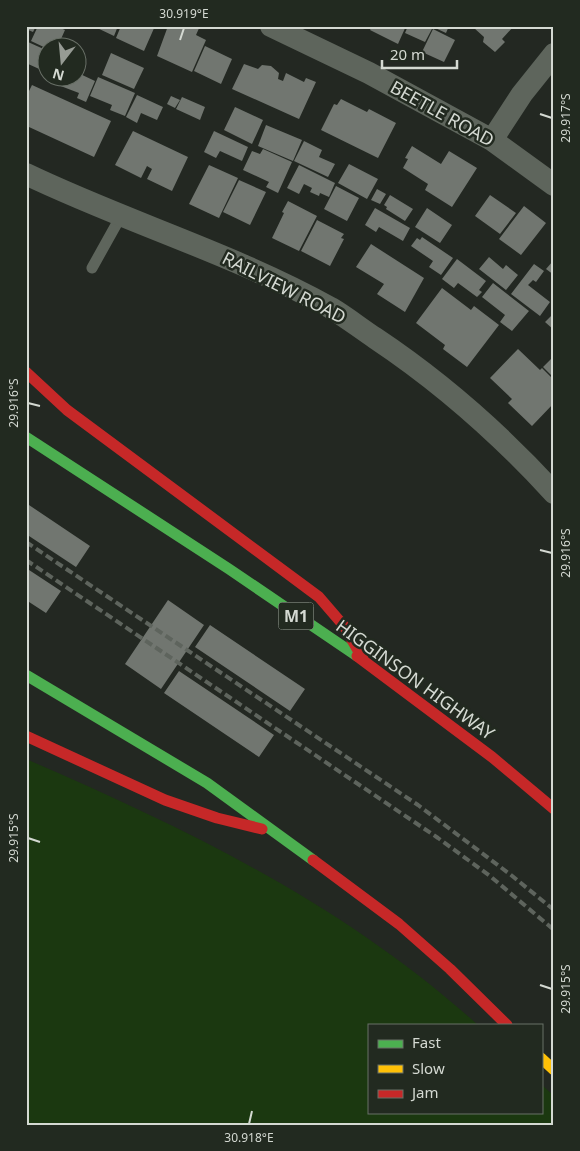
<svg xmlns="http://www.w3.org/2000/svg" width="580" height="1151" viewBox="0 0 580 1151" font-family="'Noto Sans',sans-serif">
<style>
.green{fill:#1b3810}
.building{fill:#717670}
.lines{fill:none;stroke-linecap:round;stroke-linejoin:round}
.lane{stroke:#5e655c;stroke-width:11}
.street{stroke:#5e655c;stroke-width:22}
.fast{stroke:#4caf50;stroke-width:11}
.slow{stroke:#ffc107;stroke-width:11}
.jam{stroke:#c62828;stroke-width:11}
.rail{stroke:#5e645d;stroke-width:4;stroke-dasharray:8 4;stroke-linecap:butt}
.ticks{fill:none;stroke:#d4d9d2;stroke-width:2}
.labels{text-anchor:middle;stroke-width:5;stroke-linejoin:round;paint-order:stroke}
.shield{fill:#222a20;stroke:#9fa49d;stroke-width:1}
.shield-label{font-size:16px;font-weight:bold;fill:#d4d9d2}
.street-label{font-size:18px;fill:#d4d9d2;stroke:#222a20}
.neatline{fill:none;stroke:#d4d9d2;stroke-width:2}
.ticks-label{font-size:12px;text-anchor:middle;fill:#d4d9d2}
</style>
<rect width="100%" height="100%" fill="#232822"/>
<!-- green -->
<path class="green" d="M26 759C190 830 343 904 478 1025H369V1112H541V1084L554 1096V1125H26Z"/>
<!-- building -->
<path class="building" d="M26 26H36L33 32 26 29Z
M38 26H56L65 30 57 48 48 49 31 41Z
M93 26H118L114 36Z
M121 26H155L144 51 116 38Z
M168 26H200L196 35 206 40 192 72 157 56Z
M372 26H406L398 44 370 30Z
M408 26H449L446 33 433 27 425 42 405 33Z
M475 26H514L502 39 505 42 495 52 483 42 484 37 474 28Z
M433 29 455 40 444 62 422 52Z
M28 42 48 51V73L26 63Z
M205 46 232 59 221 84 194 71Z
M111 53 144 68 134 89 102 75Z
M244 64 258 69 262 65 271 66 279 73 278 79 283 81 286 73 304 82 306 78 316 82 299 119 232 89Z
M78 73 95 81 86 102 77 98 79 93 58 85 61 78H78Z
M98 77 135 93 125 116 110 110 112 105 90 96Z
M32 85 111 121 94 157 29 127 26 133V97Z
M137 95 163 107 157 120 141 113 137 123 126 117Z
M171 96 180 100 175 108 167 104Z
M182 97 205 107 200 120 176 109Z
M341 99 367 112 369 109 396 123 378 158 321 130 334 104 337 105Z
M235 107 263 120 252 144 224 130Z
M266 125 302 140 293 161 258 146Z
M133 131 188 157 172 191 147 179 152 169 147 166 141 178 115 165Z
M214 131 248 147 242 161 220 151 216 158 204 152Z
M304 141 322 150 319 157 335 164 328 177 294 161Z
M412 146 441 164 449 151 477 168 452 207 425 190 428 184 403 168 408 159 405 158Z
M263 149 292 162 278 193 266 187 269 182 243 170 252 151 260 154Z
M349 164 378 179 367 199 338 183Z
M209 165 238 178 219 218 189 204Z
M299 165 335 183 329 197 320 193 319 196 310 192 312 188 304 184 299 194 287 188Z
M239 180 266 192 250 225 223 212Z
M336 186 359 198 347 221 324 209Z
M377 189 386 194 380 204 371 200Z
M390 195 413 209 405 221 386 209 387 207 384 205Z
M490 195 516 213 500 234 475 216Z
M288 201 317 216 299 251 272 238 284 213 282 212Z
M524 206 546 223 521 255 499 239Z
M375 208 410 228 403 241 379 227 376 232 365 225Z
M427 208 452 225 440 243 415 227Z
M317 220 344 234 341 238 344 239 330 266 301 251Z
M422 237 453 258 441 275 429 267 433 261 411 246 417 238 420 240Z
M371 244 424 278 405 312 377 294 384 284 356 267Z
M489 257 503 269 506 265 518 275 506 290 479 269Z
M457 259 486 281 479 290 482 292 477 297 458 283 454 288 442 279Z
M553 261 554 262V275L546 269Z
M534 264 544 271 536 282 533 280 528 285 550 302 540 316 511 294Z
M493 283 529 311 512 331 500 322 505 315 482 297Z
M442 288 471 310 474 306 499 325 467 367 443 349 445 345 416 323Z
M554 313V330L545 322Z
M518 349 540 370 542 368 554 380V403L532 426 508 403 512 399 490 378Z
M554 356V378L543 367Z
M26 503 90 546 76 567 26 534Z
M26 568 61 591 46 613 26 600Z
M168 600 204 625 161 689 125 664Z
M210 625 305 689 290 711 195 647Z
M179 671 274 735 259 757 164 693Z"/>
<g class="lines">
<!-- lane -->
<path class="lane" d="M92 268 121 216"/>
<!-- street -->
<path class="street" d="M271 26 369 73 492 140 554 185
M492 140 522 94 554 54
M26 174C126 222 234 254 331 308 346 317 360 328 375 338 441 382 500 434 554 493"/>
<!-- fast -->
<path class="fast" d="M26 437 229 569 357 656
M26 675 207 783 313 860"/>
<!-- slow -->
<path class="slow" d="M541 1058 554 1070"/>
<!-- jam -->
<path class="jam" d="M26 372 67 410 319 597 344 626 363 659
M357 656 492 757 554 809
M26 736 165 800 217 818 262 829
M313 860 399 924 450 969 507 1025"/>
<!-- rail -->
<path class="rail" d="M26 542 418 805 511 875 554 910
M26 560 438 838 490 876 554 930"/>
</g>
<!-- ticks -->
<path class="ticks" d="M180 40 184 28M540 114 552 118M28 403 40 406M540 550 552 553M28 838 40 842M540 985 552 989M249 1124 252 1111"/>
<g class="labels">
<!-- shield labels -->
<rect class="shield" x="278.5" y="602.5" width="35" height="27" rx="4"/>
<g class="shield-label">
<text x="296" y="622">M1</text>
</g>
<!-- street labels -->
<g class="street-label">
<text transform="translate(442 114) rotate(29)" y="6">BEETLE ROAD</text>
<text transform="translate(284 288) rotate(27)" y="6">RAILVIEW ROAD</text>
<text transform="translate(415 680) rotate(36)" y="6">HIGGINSON HIGHWAY</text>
</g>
</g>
<!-- border -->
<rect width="580" height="1151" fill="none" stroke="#222a20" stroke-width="55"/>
<!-- legend -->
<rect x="368" y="1024" width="175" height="90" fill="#222a20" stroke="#697067"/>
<rect x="378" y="1040" width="25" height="8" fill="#4caf50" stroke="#697067"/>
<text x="412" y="1048" font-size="15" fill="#d4d9d2">Fast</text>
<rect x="378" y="1065" width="25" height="8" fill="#ffc107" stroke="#697067"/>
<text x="412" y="1074" font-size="15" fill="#d4d9d2">Slow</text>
<rect x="378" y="1090" width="25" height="8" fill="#c62828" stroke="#697067"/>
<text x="412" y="1098" font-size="15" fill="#d4d9d2">Jam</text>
<!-- north arrow -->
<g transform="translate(62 62) rotate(196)"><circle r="24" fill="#222a20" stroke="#697067"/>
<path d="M0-4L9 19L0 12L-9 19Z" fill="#969b94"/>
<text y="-8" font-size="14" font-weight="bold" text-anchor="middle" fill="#d4d9d2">N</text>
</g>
<!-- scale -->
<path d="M382 60v8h75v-8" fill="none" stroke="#d4d9d2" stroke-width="2.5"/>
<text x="390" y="60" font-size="15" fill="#d4d9d2" stroke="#222a20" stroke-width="4" paint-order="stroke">20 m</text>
<rect x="28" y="28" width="524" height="1096" class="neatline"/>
<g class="ticks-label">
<text x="184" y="18">30.919°E</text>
<text transform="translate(566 118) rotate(-90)" y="4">29.917°S</text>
<text transform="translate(14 403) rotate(-90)" y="4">29.916°S</text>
<text transform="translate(566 553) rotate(-90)" y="4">29.916°S</text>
<text transform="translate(14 838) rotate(-90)" y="4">29.915°S</text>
<text transform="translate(566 989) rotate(-90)" y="4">29.915°S</text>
<text x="249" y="1142">30.918°E</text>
</g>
</svg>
